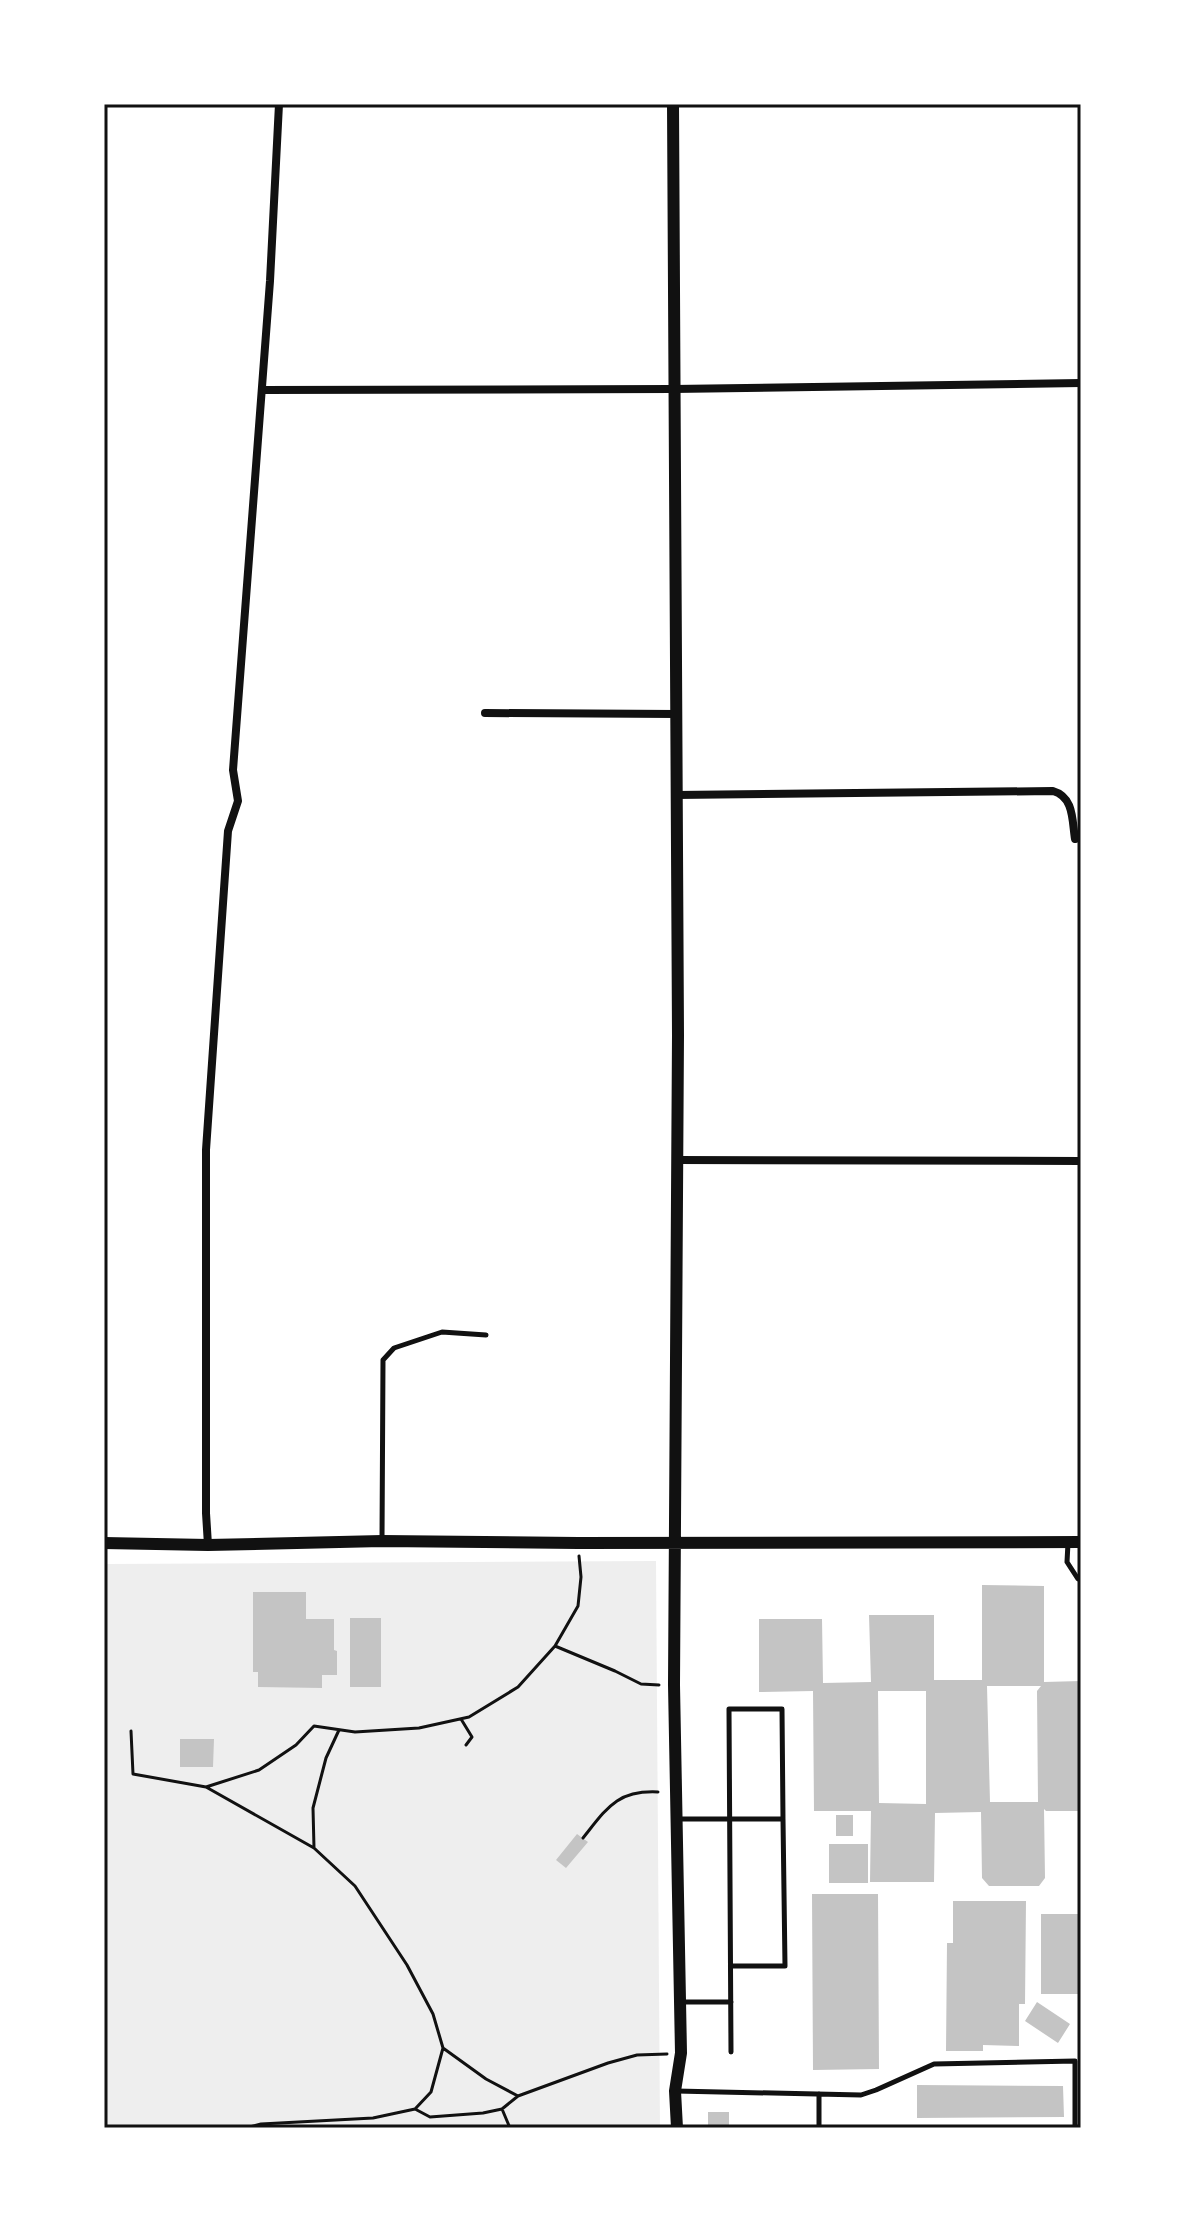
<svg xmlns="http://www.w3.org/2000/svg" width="1185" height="2232" viewBox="0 0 1185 2232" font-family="'Sofia Sans Condensed',sans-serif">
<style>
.green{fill:#eee}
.building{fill:#c4c4c4;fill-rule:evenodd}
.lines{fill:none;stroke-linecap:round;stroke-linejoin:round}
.path{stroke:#111;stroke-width:3}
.service{stroke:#111;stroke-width:5}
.minor{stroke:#111;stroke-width:8}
.tertiary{stroke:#111;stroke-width:12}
.neatline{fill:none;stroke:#111;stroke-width:3}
</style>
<rect width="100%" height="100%" fill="#fff"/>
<!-- green -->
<path class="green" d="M656 1561 660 2128H104V1564Z"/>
<!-- building -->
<path class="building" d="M982 1585 1044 1586V1682L1081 1681V1811H1046L1044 1809 1045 1878 1039 1886H989L982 1878 981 1812 935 1813 934 1882H870L871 1811H814L813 1691 759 1692V1619H822L823 1683 871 1682 869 1615H934V1680H982ZM987 1686H1041L1037 1691 1038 1802H990ZM878 1691H926V1804L879 1803Z
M253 1592H306V1619H334V1650L337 1651V1675H322V1688L258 1687V1672H253Z
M350 1618H381V1687H350Z
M180 1739H214L213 1767H180Z
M836 1815H853V1836H836Z
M577 1834 588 1842 566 1868 556 1860Z
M829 1844H868V1883H829Z
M812 1894H878L879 2069 813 2070Z
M953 1901H1026L1025 2004H1019V2046L983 2045V2051H946L947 1943H953Z
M1041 1914H1081V1994H1041Z
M1037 2002 1070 2024 1058 2043 1025 2021Z
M917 2085 1063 2086 1064 2117 917 2118Z
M708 2112H729V2128H708Z"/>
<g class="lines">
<!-- path -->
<path class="path" d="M555 1646 615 1671 641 1684 659 1685
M461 1719 472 1737 466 1745
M131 1731 133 1774 206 1787 314 1848 355 1886 407 1965 433 2014 443 2048 431 2092 415 2109 373 2118 261 2124 246 2128
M206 1787 259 1770 296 1745 314 1726 355 1732 419 1728 469 1717 518 1687 555 1646 578 1606 581 1577 579 1556
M583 1838C607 1808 617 1790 658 1792
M314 1848 313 1808 326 1758 339 1730
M443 2048 486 2079 518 2096 608 2063 637 2055 667 2054
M415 2109 430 2117 483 2113 502 2109 518 2096
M502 2109 510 2128"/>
<!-- service -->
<path class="service" d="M382 1540 383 1360 394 1348 442 1332 486 1335
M1068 1543 1067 1562 1078 1579H1081
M677 1819H783L782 1709H729L731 2052
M731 1966H785L783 1819
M681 2002H731
M676 2091 861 2095 876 2090 934 2064 1075 2061V2128
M819 2094V2128"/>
<!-- minor -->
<path class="minor" d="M262 390 673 389 1081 383
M485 713 677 714
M676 795 1053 791C1074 797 1072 820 1075 839
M676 1160 1081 1161
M208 1545 206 1513V1150L228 831 238 801 233 770 270 281 279 104"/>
<!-- tertiary -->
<path class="tertiary" d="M673 104 678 1035 674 1685 681 2053 675 2091 677 2128
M104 1543 208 1545 382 1541 578 1543 1081 1542"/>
</g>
<!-- border -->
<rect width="1185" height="2232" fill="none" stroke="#ffffff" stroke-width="212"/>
<rect x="106" y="106" width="973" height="2020" class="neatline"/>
</svg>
